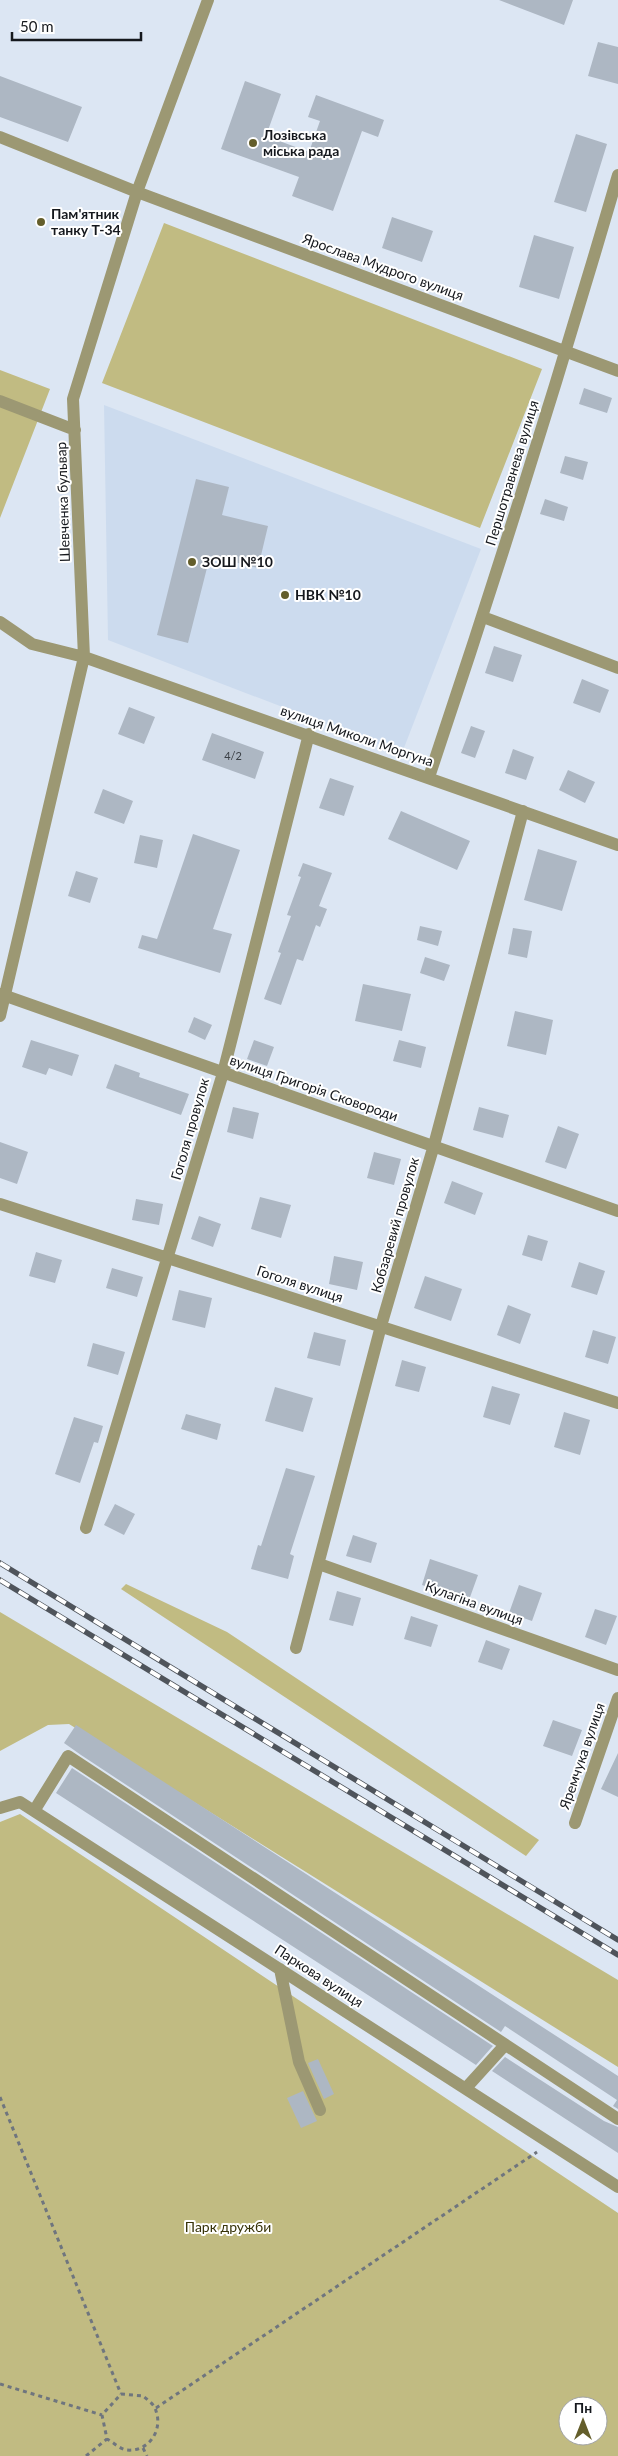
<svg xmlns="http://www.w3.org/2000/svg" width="618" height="2456" viewBox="0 0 618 2456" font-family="Lato,sans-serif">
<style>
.built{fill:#ccdbee}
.green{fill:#c1bb82;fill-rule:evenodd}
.building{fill:#adb7c3}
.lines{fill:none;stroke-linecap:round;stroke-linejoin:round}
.path{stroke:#6f757e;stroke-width:3;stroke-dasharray:4 4;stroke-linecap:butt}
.minor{stroke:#9c9873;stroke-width:12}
.rail-casing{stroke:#4f545b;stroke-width:5.5}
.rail{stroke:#fff;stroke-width:4;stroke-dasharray:11;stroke-linecap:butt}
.poi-dot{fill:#645e2b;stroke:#fff;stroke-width:2}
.labels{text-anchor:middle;stroke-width:4;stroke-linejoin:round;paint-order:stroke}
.number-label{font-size:11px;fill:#3b4046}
.poi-label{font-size:14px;font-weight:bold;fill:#15181d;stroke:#fff;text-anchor:start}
.street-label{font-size:14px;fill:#15181d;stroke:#fff}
.park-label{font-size:14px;fill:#363208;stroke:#fff}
</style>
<rect width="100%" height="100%" fill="#dce6f3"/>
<!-- built -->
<path class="built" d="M104 405 481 549 402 753 108 640Z"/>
<!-- green -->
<path class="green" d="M164 223 542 369 480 528 102 383Z
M0 370 50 389 0 518Z
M126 1584 227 1632 539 1840 526 1856 121 1589Z
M0 1612 618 1980V2067L69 1724 48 1725 0 1751Z
M20 1814 618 2213V2456H0V1822ZM568 2406H598V2436H568Z"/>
<!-- building -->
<path class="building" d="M499 0H573L564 25Z
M598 42 618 47V84L588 76Z
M0 76 82 107 68 142 0 117Z
M245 81 281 94 266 136 309 152 320 121 308 117 316 95 384 120 378 137 362 131 333 211 292 196 299 177 221 149Z
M576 134 607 144 586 212 554 202Z
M392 217 433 231 422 262 382 248Z
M534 235 574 247 559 299 519 287Z
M584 388 612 398 607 413 579 404Z
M565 456 588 462 583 480 560 473Z
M196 479 229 487 222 515 268 526 258 568 210 556 188 643 157 635Z
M545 499 568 507 564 521 540 514Z
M494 646 522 655 513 682 485 673Z
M582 679 609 690 600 713 573 703Z
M129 707 155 717 144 744 118 734Z
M471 726 485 731 475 758 461 753Z
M212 733 264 752 255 779 202 760Z
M513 749 534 757 526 780 505 773Z
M568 770 595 782 585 803 559 790Z
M330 778 354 786 344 816 319 808Z
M103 789 133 801 124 824 94 813Z
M401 811 470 841 457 870 388 839Z
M193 834 240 850 213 929 232 934 220 973 138 948 142 935 157 939Z
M140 835 163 840 157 868 134 863Z
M538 849 577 861 562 911 524 900Z
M303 863 332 873 319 906 327 909 320 927 316 925 303 961 297 959 281 1005 264 999 281 953 278 952 291 916 287 915 301 877 298 876Z
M76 871 98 878 90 903 68 896Z
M420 926 442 931 438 946 417 940Z
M513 928 532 931 527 958 508 954Z
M425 957 450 965 444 981 420 973Z
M363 984 411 994 402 1031 355 1021Z
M515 1011 553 1020 546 1055 507 1046Z
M194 1017 212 1025 205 1040 188 1032Z
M31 1040 79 1055 72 1076 49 1068 46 1075 22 1067Z
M254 1040 274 1047 267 1066 247 1059Z
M399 1040 426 1047 421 1068 393 1061Z
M115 1064 140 1073 139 1077 189 1094 181 1115 106 1088Z
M233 1107 259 1113 253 1139 227 1132Z
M479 1107 509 1115 503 1138 473 1130Z
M558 1126 579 1134 566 1169 545 1162Z
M0 1142 28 1152 17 1184 0 1178Z
M374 1152 401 1159 394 1185 367 1178Z
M452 1181 483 1193 475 1215 444 1203Z
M260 1197 291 1205 281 1238 251 1229Z
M136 1199 163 1204 159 1225 132 1220Z
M199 1216 221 1224 213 1247 191 1239Z
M528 1235 548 1241 542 1261 522 1255Z
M36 1252 62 1260 55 1283 29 1276Z
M334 1256 363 1262 357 1290 329 1284Z
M579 1262 605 1271 597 1295 571 1287Z
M112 1268 143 1277 137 1297 106 1288Z
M425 1276 462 1289 451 1321 414 1308Z
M179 1290 212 1298 205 1328 172 1320Z
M508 1305 531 1314 520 1344 497 1335Z
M593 1330 616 1337 608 1364 585 1357Z
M314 1332 346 1340 340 1366 307 1358Z
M93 1343 125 1352 118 1375 87 1366Z
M402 1360 426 1367 419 1392 395 1386Z
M492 1386 520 1394 510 1425 483 1417Z
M275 1387 313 1398 303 1432 265 1421Z
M564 1412 590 1420 580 1455 554 1447Z
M186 1414 221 1424 217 1440 181 1429Z
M74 1417 103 1426 98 1443 94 1442 80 1483 55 1474Z
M286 1468 315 1476 290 1554 294 1556 288 1579 251 1569 258 1545 261 1546Z
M115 1504 135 1514 124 1535 104 1525Z
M353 1535 377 1543 371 1563 346 1556Z
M430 1559 478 1575 469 1600 422 1585Z
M519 1585 542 1593 532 1621 509 1613Z
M337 1591 361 1598 353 1626 329 1620Z
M595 1609 617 1616 606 1645 585 1637Z
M411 1616 438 1625 431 1647 404 1639Z
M486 1640 510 1649 502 1670 478 1662Z
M553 1720 582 1730 572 1756 543 1746Z
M76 1725 618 2076V2109L613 2106 617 2100 505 2026 501 2032 81 1755 64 1743Z
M618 1753V1797L601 1789Z
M72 1768 493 2046 491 2048 476 2065 56 1793Z
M505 2057 604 2121 618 2127V2153L492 2071Z
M318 2059 334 2094 324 2099 308 2063Z
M303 2091 317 2121 301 2128 287 2098Z"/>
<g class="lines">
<!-- path -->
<path class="path" d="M0 2097 121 2394
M0 2384 102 2415
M121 2394 143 2396C148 2400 155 2405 156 2411 163 2430 149 2452 127 2450 121 2450 113 2442 107 2439L102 2415Z
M156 2408 537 2152
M143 2448 147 2456
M86 2456 107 2439"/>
<!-- minor -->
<path class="minor" d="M0 137 137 192 618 371
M0 401 75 430
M483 617 618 668
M0 622 32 644 84 657 618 845
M429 777C496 578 559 377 618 175
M0 994 618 1211
M0 1016 84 657 73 399 137 192 208 0
M0 1204 618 1403
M86 1528 223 1073 309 734
M319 1564 618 1670
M296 1648 381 1326 434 1145 523 811
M0 1808 20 1802 618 2187
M34 1811 68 1756 618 2119
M575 1823 618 1698
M280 1969 299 2062 320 2110
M466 2088 505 2045"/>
<defs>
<path id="rail" d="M0 1563 618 1940
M0 1580 618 1955"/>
</defs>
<!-- rail casing -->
<use href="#rail" class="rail-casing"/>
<!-- rail -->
<use href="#rail" class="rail"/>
</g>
<!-- markers -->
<g class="poi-dot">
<circle cx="253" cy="143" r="5"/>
<circle cx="41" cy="222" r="5"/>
<circle cx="192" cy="562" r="5"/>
<circle cx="285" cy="595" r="5"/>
</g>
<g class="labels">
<!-- number labels -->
<g class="number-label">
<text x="233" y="760">4/2</text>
</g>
<!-- poi labels -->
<g class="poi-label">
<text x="263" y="140">Лозівська<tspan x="263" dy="16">міська рада</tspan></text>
<text x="51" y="219">Пам'ятник<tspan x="51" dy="16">танку Т-34</tspan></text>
<text x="202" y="567">ЗОШ №10</text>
<text x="295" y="600">НВК №10</text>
</g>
<!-- street labels -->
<g class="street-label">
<text transform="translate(383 267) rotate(20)" y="5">Ярослава Мудрого вулиця</text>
<text transform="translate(512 473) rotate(-73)" y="5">Першотравнева вулиця</text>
<text transform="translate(63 502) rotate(-92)" y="5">Шевченка бульвар</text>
<text transform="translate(357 736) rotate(19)" y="5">вулиця Миколи Моргуна</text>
<text transform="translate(314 1088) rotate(19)" y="5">вулиця Григорія Сковороди</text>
<text transform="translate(190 1129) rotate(-74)" y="5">Гоголя провулок</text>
<text transform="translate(395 1225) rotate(-74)" y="5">Кобзаревий провулок</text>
<text transform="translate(300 1284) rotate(18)" y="5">Гоголя вулиця</text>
<text transform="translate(474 1603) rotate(20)" y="5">Кулагіна вулиця</text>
<text transform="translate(582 1756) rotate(-71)" y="5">Яремчука вулиця</text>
<text transform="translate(319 1976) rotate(33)" y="5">Паркова вулиця</text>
</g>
<!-- park labels -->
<g class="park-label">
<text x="228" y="2232">Парк дружби</text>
</g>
</g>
<!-- north arrow -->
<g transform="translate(583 2421)"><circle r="24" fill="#ffffff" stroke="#a1a3a5"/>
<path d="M0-4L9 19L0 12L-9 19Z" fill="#645e2b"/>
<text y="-8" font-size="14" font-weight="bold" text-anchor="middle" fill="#15181d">Пн</text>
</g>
<!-- scale -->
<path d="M12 32v8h129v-8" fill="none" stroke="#15181d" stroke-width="2.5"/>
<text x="20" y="32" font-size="15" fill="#15181d" stroke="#ffffff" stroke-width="4" paint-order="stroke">50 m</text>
</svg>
